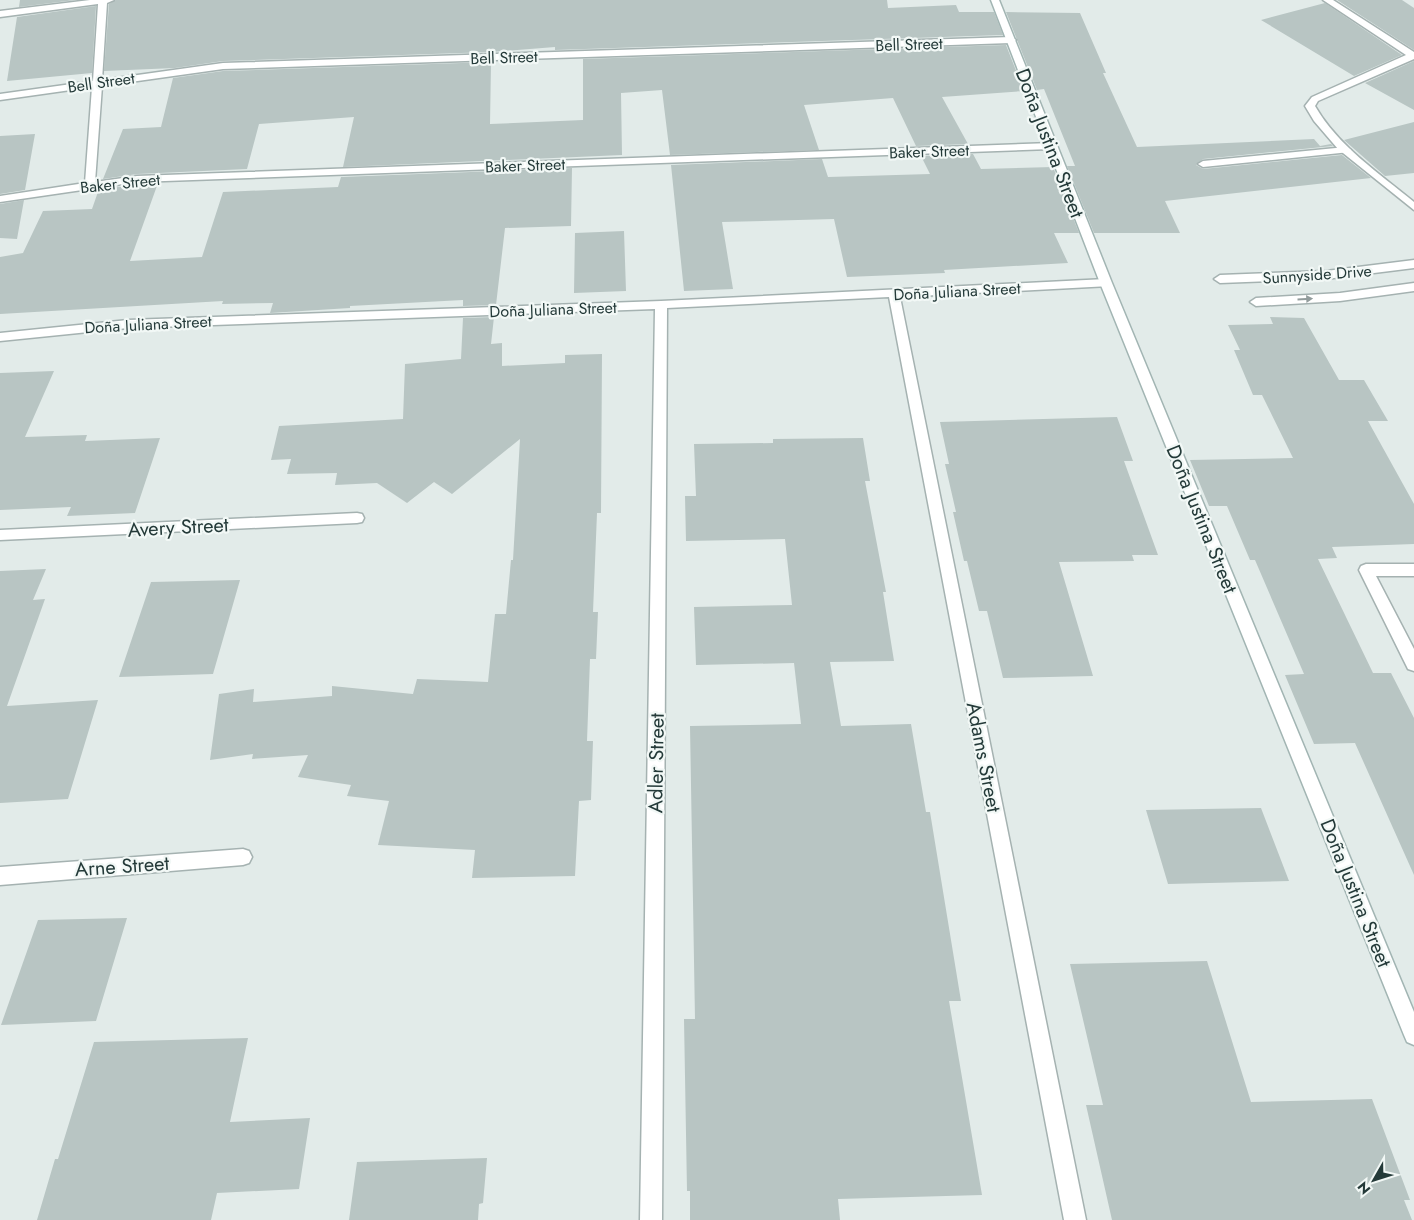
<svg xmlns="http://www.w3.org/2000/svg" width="1414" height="1220" viewBox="0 0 1414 1220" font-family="Jost,sans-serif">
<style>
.building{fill:#b8c5c3}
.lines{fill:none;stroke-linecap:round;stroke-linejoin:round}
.lane-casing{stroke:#a5b2b1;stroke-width:3}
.street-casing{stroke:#a5b2b1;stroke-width:3}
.secondary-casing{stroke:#a2b5b3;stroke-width:3}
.lane{fill:#fff;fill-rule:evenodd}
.street{fill:#fff;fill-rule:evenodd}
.secondary{fill:#fff;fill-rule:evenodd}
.oneway{fill:#929c9c}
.labels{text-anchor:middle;stroke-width:4.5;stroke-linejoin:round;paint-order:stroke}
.far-street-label{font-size:16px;fill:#243a39;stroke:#f2f8f6}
.street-label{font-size:20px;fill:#243a39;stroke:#f2f8f6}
</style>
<rect width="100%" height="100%" fill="#e2ebe9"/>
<!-- building -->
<path class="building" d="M20 0H75L19 7Z
M116 0H887L888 8 956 5 959 12H994L1003 35 555 50V47L491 52 223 61 175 68 104 71 109 4Z
M1337 0H1402L1414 8V50Z
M1325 3 1402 55 1354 76 1261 20Z
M96 6 92 73 7 81 17 17Z
M1006 12 1080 13 1106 73H1103L1137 147 1314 139 1320 146 1331 144 1333 146 1203 159 1196 165 1203 169 1342 155 1371 178 1165 201 1180 233H1094L1067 166H1075L1044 89 1037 90Z
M1006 45 1024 91 942 97 968 144 916 146 893 98 804 105 819 150 670 155 662 90 621 93 622 155 343 167 354 117 259 124 247 169 137 174 103 179 123 129 161 127 173 78 223 71 491 62 490 124 583 120V59Z
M1414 61V110L1365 83Z
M1414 122V173L1385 176 1344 140Z
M35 134 25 190 0 194V136Z
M973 154 981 169 1053 167 1079 233H1054L1068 263 944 270 945 273 847 277 834 219 722 222 733 289 684 291 671 165 822 159 828 177 930 174 921 156Z
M572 168 571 226 505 228 496 305 463 306V300L350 306V308L270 313 273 303 222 304 223 301 0 314V257L23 253 43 211 92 209 99 189 158 183 130 261 202 257 223 192 338 187 341 177Z
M24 200 17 239 0 238V204Z
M624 231 626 291 574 293 575 233Z
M494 317 491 344 502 343V366L565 363V355L602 354 601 513H597L593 612H598L596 659H590L587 741H593L591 800 579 801 575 876 472 878 475 850 378 845 389 801 347 796 351 785 298 777 308 755 252 759 253 754 210 760 219 694 254 689 253 702 332 696V686L413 694 417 679 488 682 495 614H506L511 560H513L520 439 452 494 434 482 407 503 377 483 335 485 337 473 287 474 291 459 271 460 279 426 403 419 405 364 461 359 463 318Z
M1270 317 1304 318 1339 380H1364L1388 421H1368L1414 504V544L1332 547 1337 558 1318 559 1373 673H1391L1414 718V875L1355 743 1314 744 1285 675 1304 674 1255 560H1250L1227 506H1209L1190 460 1293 458 1262 395H1253L1234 350H1240L1228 325 1273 324Z
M54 371 25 437 87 435 85 441 160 438 135 513 67 516 71 507 0 510V373Z
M1117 417 1133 461H1124L1158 555H1132L1134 561 1059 562 1093 676 1003 678 987 611H979L967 561H964L953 512H956L945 464H949L940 422Z
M863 438 870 481H865L886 592H883L894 661 830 662 841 726 911 724 926 812H930L961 1001H949L982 1195 838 1199 840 1220H690V1191H687L684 1019H695L690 726 801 724 794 663 696 665 694 607 792 605 785 539 686 541 685 496H696L694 444 773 443V439Z
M46 569 33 600 45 599 7 706 98 700 68 799 0 803V571Z
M240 580 213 674 119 677 151 582Z
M1261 808 1289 881 1168 884 1146 810Z
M127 918 96 1021 1 1025 38 920Z
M1207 961 1251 1102 1372 1099 1410 1200H1404L1412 1220H1112L1086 1105H1103L1070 964Z
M248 1038 230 1122 310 1118 299 1189 217 1193 211 1220H37L55 1159H58L94 1042Z
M487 1158 483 1203 479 1204 478 1220H349L357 1162Z"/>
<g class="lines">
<defs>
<path id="lane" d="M1346 147 1351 150 1350 152 1203 167 1198 164 1203 161Z"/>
<path id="street" d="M90 0H114L107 3 102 80 223 63 1011 37 1016 40 1011 43 223 69 102 86 95 182 137 176 1051 143 1056 146 1051 149 137 182 0 202V196L85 183 92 87 0 100V94L93 81 98 4 0 17V11Z
M1323 0H1333L1414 52V59L1318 101 1315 106C1338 146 1379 173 1414 202V210L1338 149 1314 121 1305 106 1312 97 1406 55Z
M1414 260V268L1326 279 1220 283 1214 279 1220 275 1326 271Z
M1106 279 1110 280V286L900 297 1086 1220H1064L889 297 667 308 662 1220H640L655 309 128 328 0 341V333L128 320 661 301Z
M1414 283V291L1340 301 1256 306 1250 302 1256 298 1340 293Z
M357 513 362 514 364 518 362 522 357 523 0 540V530Z
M1366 564H1414V576H1376L1414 649V671L1408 669 1359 570 1361 566Z
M243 849 249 851 252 857 249 863 243 865 0 885V867Z"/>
<path id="secondary" d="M991 0H999L1112 283 1414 1012V1045L1407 1042 1404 1035 1100 283Z"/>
</defs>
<!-- lane casing -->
<use href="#lane" class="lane-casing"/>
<!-- street casing -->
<use href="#street" class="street-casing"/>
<!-- secondary casing -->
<use href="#secondary" class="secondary-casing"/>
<!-- lane -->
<use href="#lane" class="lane"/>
<!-- street -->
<use href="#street" class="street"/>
<!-- secondary -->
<use href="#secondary" class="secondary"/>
</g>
<!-- one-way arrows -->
<defs><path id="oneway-solid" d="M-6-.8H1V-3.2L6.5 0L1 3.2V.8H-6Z" transform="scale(1.25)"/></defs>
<use class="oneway" href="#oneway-solid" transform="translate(1305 299) rotate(-3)"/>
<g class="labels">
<!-- far-street labels -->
<g class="far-street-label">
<text transform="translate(909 44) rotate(-2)" y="6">Bell Street</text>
<text transform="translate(504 57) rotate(-2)" y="6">Bell Street</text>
<text transform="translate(101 82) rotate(-8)" y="6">Bell Street</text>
<text transform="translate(929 151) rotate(-2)" y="6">Baker Street</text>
<text transform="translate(525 165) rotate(-2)" y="6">Baker Street</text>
<text transform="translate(120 183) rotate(-6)" y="6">Baker Street</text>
<text transform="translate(1317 274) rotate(-4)" y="6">Sunnyside Drive</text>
<text transform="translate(957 291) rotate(-3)" y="6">Doña Juliana Street</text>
<text transform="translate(553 309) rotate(-2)" y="6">Doña Juliana Street</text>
<text transform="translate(148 324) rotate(-3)" y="6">Doña Juliana Street</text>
</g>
<!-- street labels -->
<g class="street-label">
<text transform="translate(1050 143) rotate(69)" y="7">Doña Justina Street</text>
<text transform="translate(1202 519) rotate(68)" y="7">Doña Justina Street</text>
<text transform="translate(178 527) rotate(-3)" y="7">Avery Street</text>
<text transform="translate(984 757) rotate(79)" y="7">Adams Street</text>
<text transform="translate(656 763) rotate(-89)" y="7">Adler Street</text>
<text transform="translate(122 866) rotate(-4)" y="7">Arne Street</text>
<text transform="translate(1356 893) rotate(68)" y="7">Doña Justina Street</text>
</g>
</g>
<!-- north arrow -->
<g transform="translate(1374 1180) rotate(231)" stroke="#f2f8f6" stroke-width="4" paint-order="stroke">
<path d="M0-4L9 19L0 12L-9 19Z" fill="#243a39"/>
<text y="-8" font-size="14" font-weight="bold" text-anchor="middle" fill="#243a39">N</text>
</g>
</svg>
